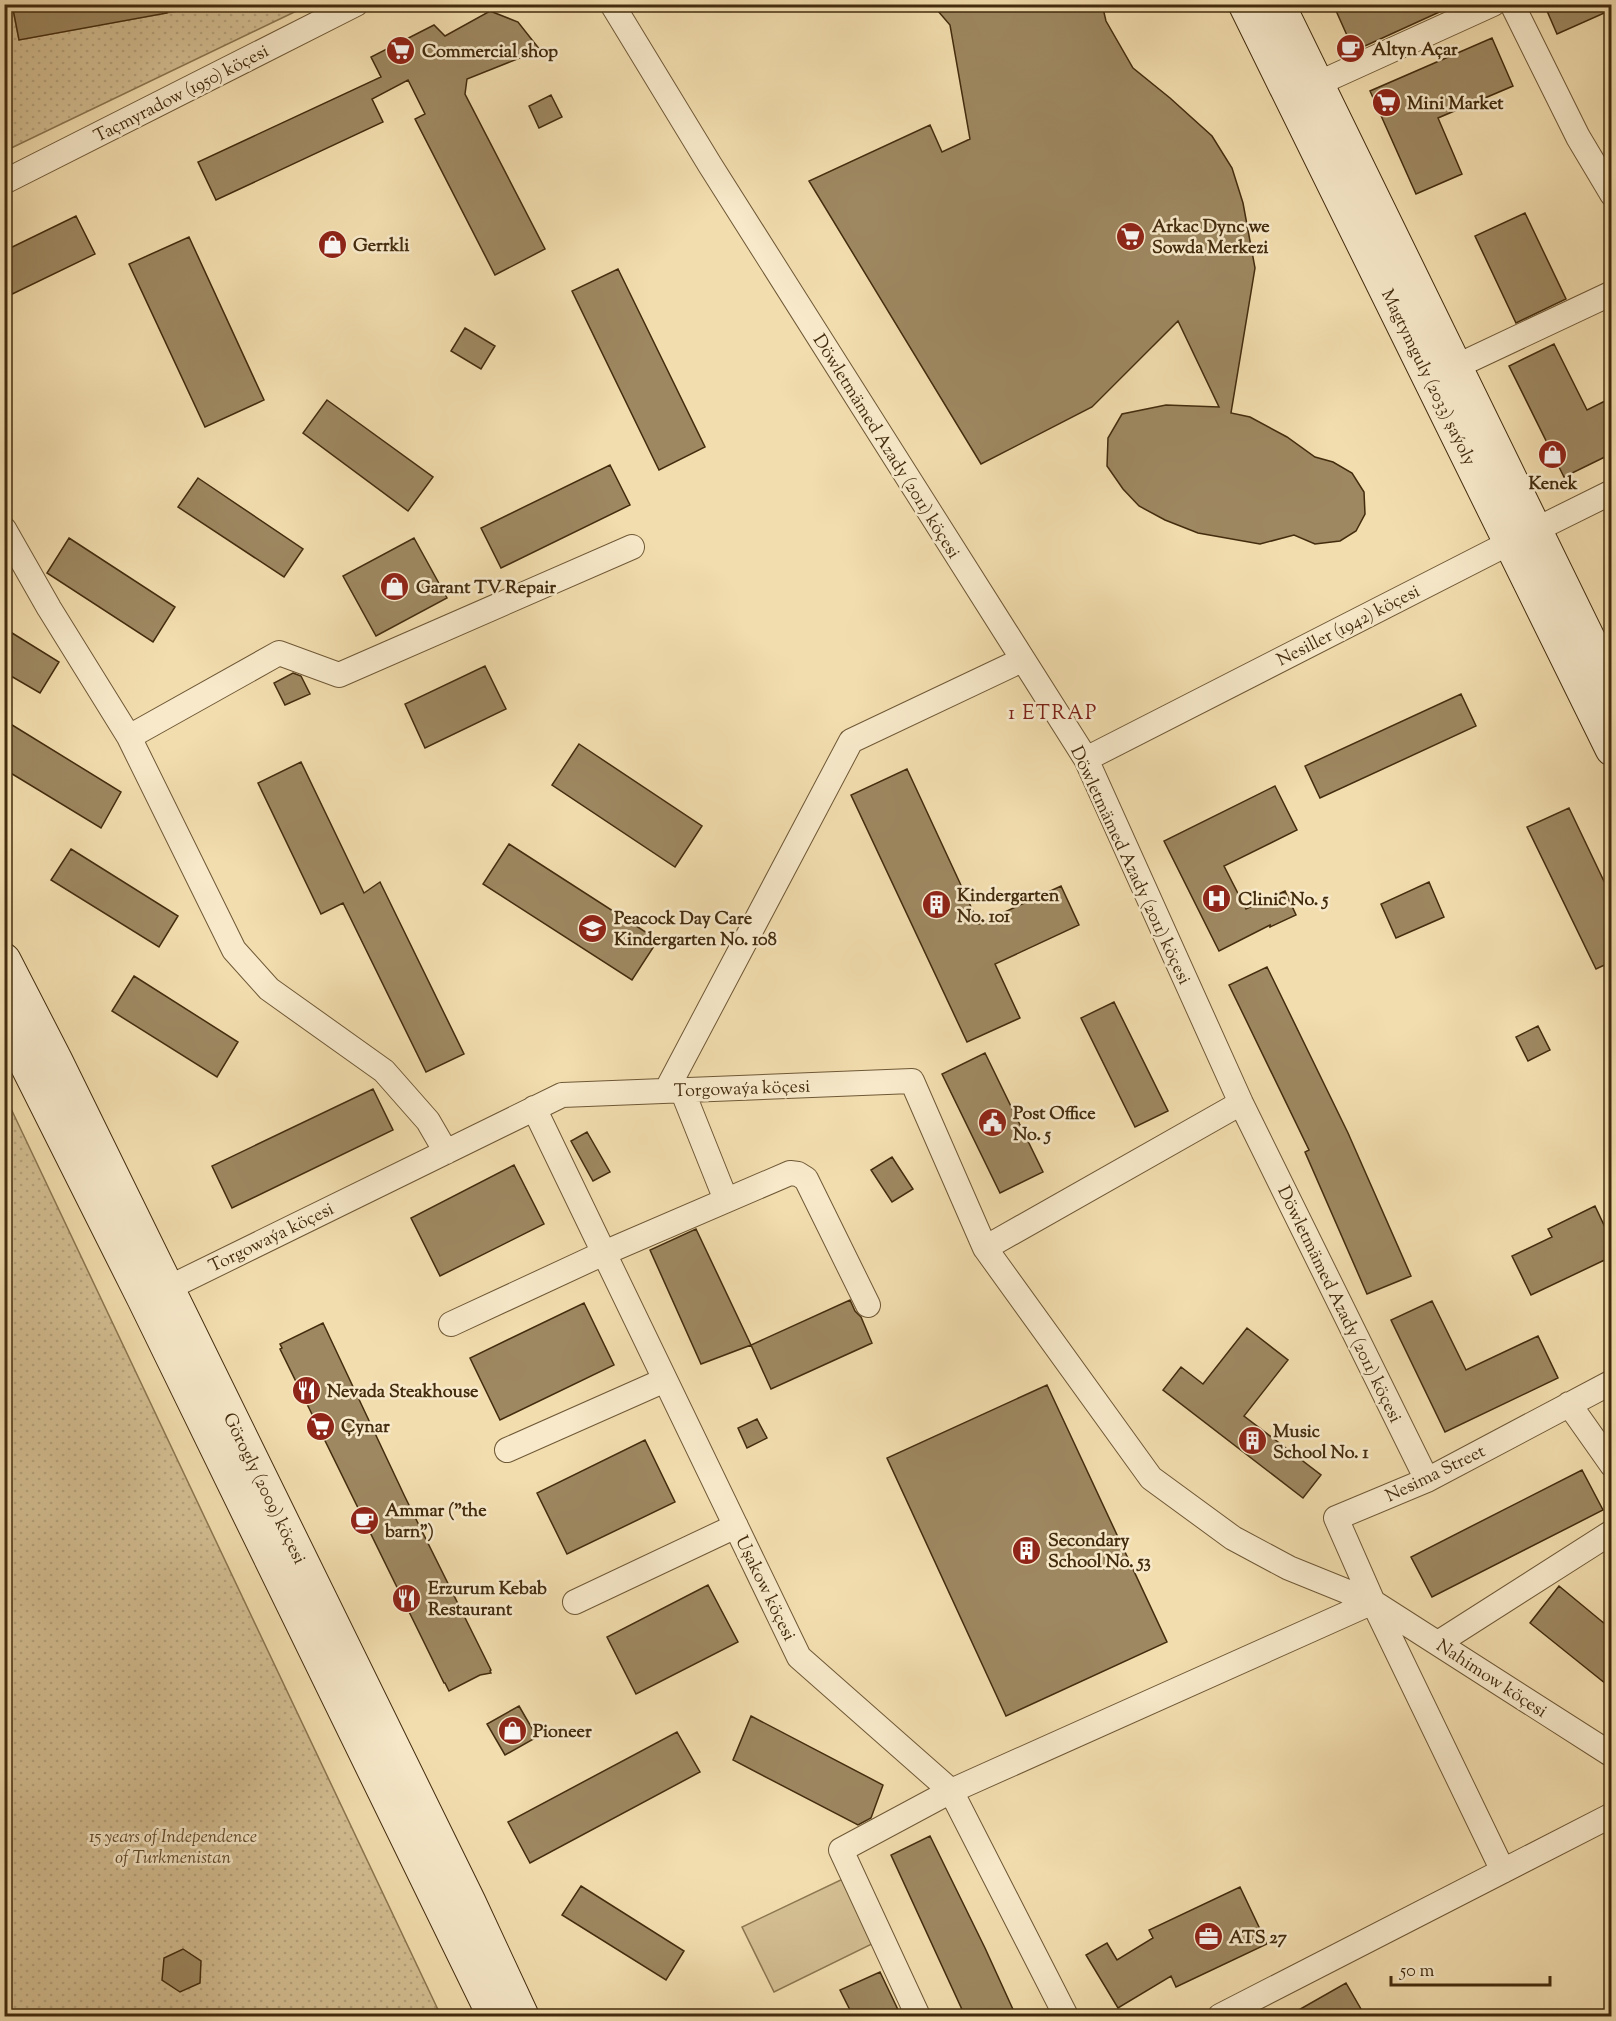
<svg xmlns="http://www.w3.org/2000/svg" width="1616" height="2021" viewBox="0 0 1616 2021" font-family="'Sorts Mill Goudy',serif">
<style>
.park{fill:url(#park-dots);stroke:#8c7650;stroke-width:1.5}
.pitch{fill:#d4bf93;stroke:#8c7650;stroke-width:1.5}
.building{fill:#9e8861;stroke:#432c0e;stroke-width:1.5}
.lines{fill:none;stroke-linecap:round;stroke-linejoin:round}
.street-casing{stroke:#6f5836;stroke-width:26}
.secondary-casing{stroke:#432c0e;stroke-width:35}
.street{stroke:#f7e9ca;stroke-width:24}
.secondary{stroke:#f7e9ca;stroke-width:33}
.labels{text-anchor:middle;stroke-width:5;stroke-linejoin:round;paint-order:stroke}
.poi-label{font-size:18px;font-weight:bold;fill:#432c0e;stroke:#f7e9ca;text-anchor:start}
.street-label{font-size:18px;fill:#432c0e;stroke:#f7e9ca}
.park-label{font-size:18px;font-style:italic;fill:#604929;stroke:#f7e9ca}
.neighbourhood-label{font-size:20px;letter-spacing:1.5px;fill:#7a1f14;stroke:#f7e9ca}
</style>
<defs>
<pattern id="park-dots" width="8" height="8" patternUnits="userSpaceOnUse" patternTransform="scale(1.5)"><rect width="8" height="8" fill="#d4bf93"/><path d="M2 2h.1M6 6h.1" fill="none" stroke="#b7a47e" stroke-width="1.8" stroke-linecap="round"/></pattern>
</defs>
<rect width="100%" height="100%" fill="#f2ddae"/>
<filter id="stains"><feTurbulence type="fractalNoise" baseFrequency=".00333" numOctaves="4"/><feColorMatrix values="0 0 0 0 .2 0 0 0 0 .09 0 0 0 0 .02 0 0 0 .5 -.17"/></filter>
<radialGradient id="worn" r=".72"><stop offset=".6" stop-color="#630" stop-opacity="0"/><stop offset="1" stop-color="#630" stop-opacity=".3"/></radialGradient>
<!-- park -->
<path class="park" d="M5 4 12 5 19 40 178 11 177 5H309L5 151Z
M5 1096 441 2016H5Z"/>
<!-- pitch -->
<path class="pitch" d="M847 1877 878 1941 774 1992 742 1927Z"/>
<!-- building -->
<path class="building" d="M12 4H166L167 13 19 40Z
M932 4H1102L1106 21 1133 68 1170 98 1212 136 1232 168 1243 203 1255 268 1231 413 1250 417 1287 437 1315 457 1333 462 1352 473 1364 492 1365 514 1356 531 1340 541 1315 544 1294 535 1260 544 1198 533 1165 520 1139 506 1123 489 1107 466 1108 438 1122 414 1166 405 1219 407 1178 321 1092 407 981 464 809 181 930 125 942 152 970 139 950 25Z
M1333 4H1457L1354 51Z
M1544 4H1611V10L1557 34Z
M490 11 518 22 540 50 467 79 465 94 545 249 495 275 415 119 425 114 408 80 372 99 383 122 216 200 198 162 381 77 371 57 434 25 445 36Z
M1492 38 1513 86 1438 118 1462 174 1416 194 1370 91Z
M551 95 562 117 539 128 529 106Z
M1525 213 1566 299 1516 323 1475 236Z
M76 216 95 254 4 298V251Z
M189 237 264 400 205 427 129 264Z
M618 269 705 447 659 470 572 291Z
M465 328 495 346 481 369 451 351Z
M1554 344 1587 410 1611 398V454L1564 477 1509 366Z
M327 400 433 477 408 511 303 433Z
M610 465 630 505 501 568 481 528Z
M198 478 303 549 284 577 178 507Z
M69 538 175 607 153 642 47 573Z
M414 538 447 598 376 636 343 576Z
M4 628 59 662 40 693 4 672Z
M485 666 506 709 425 748 405 704Z
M293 673 301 676 310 694 285 705 274 683Z
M1461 694 1476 726 1320 798 1305 766Z
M4 720 121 792 101 828 4 769Z
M579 744 702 826 675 867 552 785Z
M301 762 364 893 380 882 464 1054 426 1072 343 903 321 914 258 783Z
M907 769 979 924 1061 886 1079 925 995 964 1020 1018 967 1042 851 795Z
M1275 786 1297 830 1224 866 1246 909 1285 891 1296 915 1270 927V925L1219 951 1164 841Z
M1569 808 1611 896V962L1596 969 1527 827Z
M509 844 658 940 632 980 483 884Z
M71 849 178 916 159 947 51 880Z
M1429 882 1444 917 1396 938 1381 904Z
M1267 967 1348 1133 1411 1276 1367 1294 1305 1152 1309 1150 1229 985Z
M134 976 238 1042 217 1077 112 1011Z
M1114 1002 1168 1111 1135 1127 1081 1018Z
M1538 1026 1550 1050 1528 1061 1516 1037Z
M985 1053 1043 1172 1000 1193 942 1074Z
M373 1089 393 1130 232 1208 212 1166Z
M587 1132 610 1172 593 1181 571 1141Z
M892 1157 913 1189 892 1202 871 1170Z
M514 1165 544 1224 440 1276 411 1218Z
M1595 1206 1611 1240V1257L1531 1295 1512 1256 1552 1237 1548 1229Z
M696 1229 751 1345 701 1364 650 1250Z
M850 1300 855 1311 861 1317 872 1343 771 1389 751 1345Z
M1432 1301 1466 1370 1538 1336 1558 1378 1445 1432 1391 1320Z
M584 1303 614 1365 500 1420 470 1358Z
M323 1323 405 1497 491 1670 490 1671 491 1673 480 1675 449 1691 445 1683H444L280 1349 282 1348 280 1344Z
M1247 1328 1288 1360 1244 1416 1321 1475 1303 1498 1163 1390 1181 1367 1203 1384Z
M1047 1385 1167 1642 1006 1716 887 1458Z
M757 1419 767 1438 747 1448 738 1428Z
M645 1440 675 1502 567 1554 537 1493Z
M1582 1470 1603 1510 1432 1597 1411 1557Z
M708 1585 738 1642 636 1694 607 1637Z
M1559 1586 1611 1629V1688L1530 1623Z
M519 1706 537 1737 505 1755 487 1724Z
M751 1716 883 1785 871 1818 858 1825 733 1760Z
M677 1732 700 1772 530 1863 508 1822Z
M930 1836 985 1948 1016 2016H965L891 1855Z
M581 1886 684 1951 666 1980 562 1915Z
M1240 1887 1267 1944 1176 1987 1171 1976 1118 2008 1086 1955 1107 1943 1117 1960 1153 1938 1149 1930Z
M183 1949 201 1961 200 1983 180 1992 162 1980 164 1958Z
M880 1972 901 2016H853L840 1990Z
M1346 1983 1365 2016H1288Z"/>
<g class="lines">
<defs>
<path id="street" d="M612 4 710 165 1086 759 1241 1103 1427 1480
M1512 4 1578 137 1612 194
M1317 84 1493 4
M4 182 356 4
M1455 367 1612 293
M4 529 49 608 129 737 234 950 269 989 384 1071 428 1121 446 1152
M129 737 279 653 339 675 632 547
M1086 759 1511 542 1612 492
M682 1090 726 1200
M666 1091 851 741 1022 660
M534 1108 799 1657 951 1791 1066 2016
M985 1248 1151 1478 1233 1538 1289 1568 1373 1602 1612 1755
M154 1295 562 1095 912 1081 985 1248 1241 1103
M451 1324 604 1253 790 1173 798 1174 806 1179 868 1305
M1569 1404 1612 1465
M507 1450 665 1380
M575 1602 736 1526
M1438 1643 1612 1532
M1503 1871 1373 1602 1336 1518 1427 1480 1612 1382
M918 2016 841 1850 951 1791 1373 1602
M1220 2016 1612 1815"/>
<path id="secondary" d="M1245 4 1612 749
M1278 4 1612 687
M4 960 56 1061 469 1902 522 2016
M4 1020 144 1299 494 2016"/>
</defs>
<!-- street casing -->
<use href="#street" class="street-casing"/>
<!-- secondary casing -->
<use href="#secondary" class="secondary-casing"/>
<!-- street -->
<use href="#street" class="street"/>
<!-- secondary -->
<use href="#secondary" class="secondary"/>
</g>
<!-- icons -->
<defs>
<symbol id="cafe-disc" viewBox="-11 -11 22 22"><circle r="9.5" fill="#8f2418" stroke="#f7e9ca"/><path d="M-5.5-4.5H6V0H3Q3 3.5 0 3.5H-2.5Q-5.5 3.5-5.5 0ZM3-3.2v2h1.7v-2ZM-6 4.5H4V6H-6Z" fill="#fff"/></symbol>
<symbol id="supermarket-disc" viewBox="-11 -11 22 22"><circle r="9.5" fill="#8f2418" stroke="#f7e9ca"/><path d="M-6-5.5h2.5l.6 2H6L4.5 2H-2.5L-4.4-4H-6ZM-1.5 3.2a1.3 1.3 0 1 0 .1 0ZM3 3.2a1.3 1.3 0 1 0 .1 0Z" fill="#fff"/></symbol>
<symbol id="shop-disc" viewBox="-11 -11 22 22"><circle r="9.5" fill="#8f2418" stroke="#f7e9ca"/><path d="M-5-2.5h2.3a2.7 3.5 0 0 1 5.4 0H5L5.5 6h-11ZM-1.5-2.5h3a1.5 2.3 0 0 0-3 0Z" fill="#fff"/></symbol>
<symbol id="hospital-disc" viewBox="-11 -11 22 22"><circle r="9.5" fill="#8f2418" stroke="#f7e9ca"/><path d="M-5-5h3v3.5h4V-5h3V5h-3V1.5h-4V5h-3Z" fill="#fff"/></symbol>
<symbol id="building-disc" viewBox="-11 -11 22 22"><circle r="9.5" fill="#8f2418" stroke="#f7e9ca"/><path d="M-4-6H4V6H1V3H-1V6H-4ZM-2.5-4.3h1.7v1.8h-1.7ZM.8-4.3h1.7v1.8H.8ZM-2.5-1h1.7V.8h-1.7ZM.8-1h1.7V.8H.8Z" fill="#fff"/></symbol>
<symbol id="school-disc" viewBox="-11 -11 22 22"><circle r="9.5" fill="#8f2418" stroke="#f7e9ca"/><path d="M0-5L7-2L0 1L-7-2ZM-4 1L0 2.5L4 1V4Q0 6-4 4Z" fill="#fff"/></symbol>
<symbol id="civic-disc" viewBox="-11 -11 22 22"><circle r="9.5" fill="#8f2418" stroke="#f7e9ca"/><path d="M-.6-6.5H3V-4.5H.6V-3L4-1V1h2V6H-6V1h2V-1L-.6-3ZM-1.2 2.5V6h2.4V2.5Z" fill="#fff"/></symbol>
<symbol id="restaurant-disc" viewBox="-11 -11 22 22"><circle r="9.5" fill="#8f2418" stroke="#f7e9ca"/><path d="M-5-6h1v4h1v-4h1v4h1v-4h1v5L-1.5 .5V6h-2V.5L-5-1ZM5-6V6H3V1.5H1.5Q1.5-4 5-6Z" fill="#fff"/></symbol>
<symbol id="office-disc" viewBox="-11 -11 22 22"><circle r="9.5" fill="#8f2418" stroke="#f7e9ca"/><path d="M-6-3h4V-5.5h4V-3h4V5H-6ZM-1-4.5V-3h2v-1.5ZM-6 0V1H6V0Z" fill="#fff"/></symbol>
</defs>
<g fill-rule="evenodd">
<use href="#cafe-disc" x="1334" y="32" width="33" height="33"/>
<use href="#supermarket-disc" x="384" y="34" width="33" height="33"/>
<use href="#supermarket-disc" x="1370" y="86" width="33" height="33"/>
<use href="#supermarket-disc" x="1114" y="220" width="33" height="33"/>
<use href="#shop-disc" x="316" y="228" width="33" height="33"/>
<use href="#shop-disc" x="1536" y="438" width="33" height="33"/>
<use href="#shop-disc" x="378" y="570" width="33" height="33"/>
<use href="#hospital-disc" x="1200" y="882" width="33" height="33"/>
<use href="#building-disc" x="920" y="888" width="33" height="33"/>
<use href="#school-disc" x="576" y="912" width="33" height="33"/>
<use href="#civic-disc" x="976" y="1106" width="33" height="33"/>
<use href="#restaurant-disc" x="290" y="1374" width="33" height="33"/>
<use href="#supermarket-disc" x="304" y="1410" width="33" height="33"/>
<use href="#building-disc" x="1236" y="1424" width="33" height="33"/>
<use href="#cafe-disc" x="348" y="1504" width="33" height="33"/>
<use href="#building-disc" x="1010" y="1534" width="33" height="33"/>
<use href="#restaurant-disc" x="390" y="1582" width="33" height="33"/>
<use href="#shop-disc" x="496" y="1714" width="33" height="33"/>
<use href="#office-disc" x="1192" y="1920" width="33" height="33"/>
</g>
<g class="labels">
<!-- poi labels -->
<g class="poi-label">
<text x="1372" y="55">Altyn Açar</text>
<text x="422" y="57">Commercial shop</text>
<text x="1407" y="109">Mini Market</text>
<text x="1152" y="232">Arkac Dync we<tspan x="1152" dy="21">Sowda Merkezi</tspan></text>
<text x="353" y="251">Gerrkli</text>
<text x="1553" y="489" text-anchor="middle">Kenek</text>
<text x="416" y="593">Garant TV Repair</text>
<text x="957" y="901">Kindergarten<tspan x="957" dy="21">No. 101</tspan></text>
<text x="1238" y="905">Clinic No. 5</text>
<text x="614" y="924">Peacock Day Care<tspan x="614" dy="21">Kindergarten No. 108</tspan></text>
<text x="1013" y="1119">Post Office<tspan x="1013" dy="21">No. 5</tspan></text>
<text x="327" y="1397">Nevada Steakhouse</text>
<text x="341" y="1432">Çynar</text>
<text x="1273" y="1437">Music<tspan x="1273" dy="21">School No. 1</tspan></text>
<text x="385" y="1516">Ammar ("the<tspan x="385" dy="21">barn")</tspan></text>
<text x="1048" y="1546">Secondary<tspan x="1048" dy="21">School No. 53</tspan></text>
<text x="428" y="1594">Erzurum Kebab<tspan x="428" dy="21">Restaurant</tspan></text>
<text x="533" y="1737">Pioneer</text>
<text x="1229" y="1943">ATS 27</text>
</g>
<!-- street labels -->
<g class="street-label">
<text transform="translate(181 93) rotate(-27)" y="6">Taçmyradow (1950) köçesi</text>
<text transform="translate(1429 377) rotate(64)" y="6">Magtymguly (2033) şaýoly</text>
<text transform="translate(887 446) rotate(58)" y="6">Döwletmämed Azady (2011) köçesi</text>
<text transform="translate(1348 625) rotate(-27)" y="6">Nesiller (1942) köçesi</text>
<text transform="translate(1131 865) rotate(65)" y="6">Döwletmämed Azady (2011) köçesi</text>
<text transform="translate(742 1088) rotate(-2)" y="6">Torgowaýa köçesi</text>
<text transform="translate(271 1237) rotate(-26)" y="6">Torgowaýa köçesi</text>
<text transform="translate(1340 1304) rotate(64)" y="6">Döwletmämed Azady (2011) köçesi</text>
<text transform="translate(1435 1473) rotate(-26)" y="6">Nesima Street</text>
<text transform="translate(265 1488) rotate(64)" y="6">Görogly (2009) köçesi</text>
<text transform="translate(766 1588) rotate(64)" y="6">Uşakow köçesi</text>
<text transform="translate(1492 1678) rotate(33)" y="6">Nahimow köçesi</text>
</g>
<!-- park labels -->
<g class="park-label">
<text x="173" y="1842">15 years of Independence<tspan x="173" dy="21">of Turkmenistan</tspan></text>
</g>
<!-- neighbourhood labels -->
<g class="neighbourhood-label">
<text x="1053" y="719">1 ETRAP</text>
</g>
</g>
<!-- margin -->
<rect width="1616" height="2021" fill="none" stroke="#f2ddae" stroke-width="24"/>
<rect x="6" y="6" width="1604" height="2009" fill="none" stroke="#432c0e" stroke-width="3"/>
<rect x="12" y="12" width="1592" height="1997" fill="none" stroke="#432c0e" stroke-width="1.5"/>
<!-- scale -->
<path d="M1391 1976v9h159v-9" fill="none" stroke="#432c0e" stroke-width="3"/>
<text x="1400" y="1976" font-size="18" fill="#432c0e" stroke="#f7e9ca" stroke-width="4.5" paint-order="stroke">50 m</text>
<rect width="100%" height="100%" filter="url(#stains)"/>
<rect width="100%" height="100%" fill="url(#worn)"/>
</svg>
